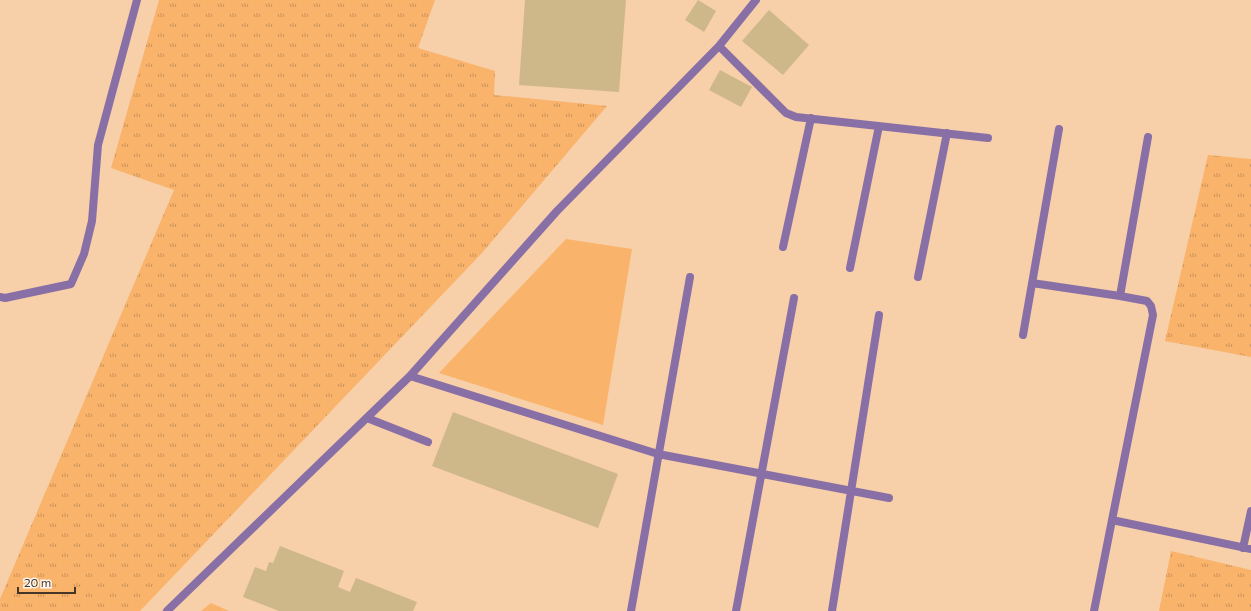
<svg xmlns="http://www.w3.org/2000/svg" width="1251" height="611" viewBox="0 0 1251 611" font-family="Commissioner,sans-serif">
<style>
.grass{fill:url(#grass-tufts)}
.pitch{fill:#f9b36b}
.building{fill:#ceb889}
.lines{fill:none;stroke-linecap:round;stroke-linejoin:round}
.street{stroke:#886fa6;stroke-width:8}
</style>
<defs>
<pattern id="grass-tufts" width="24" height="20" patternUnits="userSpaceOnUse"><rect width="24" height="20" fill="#f9b36b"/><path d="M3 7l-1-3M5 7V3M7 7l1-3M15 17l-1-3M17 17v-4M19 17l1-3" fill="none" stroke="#cb9258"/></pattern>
</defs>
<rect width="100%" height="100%" fill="#f7cfa9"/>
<!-- grass -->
<path class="grass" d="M159 0H435L418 48 495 71 494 95 607 106 482 253 140 611H0V599L174 190 111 168Z
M1208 155 1251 159V357L1165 341Z
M1171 551 1251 570V611H1159Z
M211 603 229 611H201Z"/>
<!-- pitch -->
<path class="pitch" d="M566 239 632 249 603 425 439 373Z"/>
<!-- building -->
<path class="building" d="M525 0H626L619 92 519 85Z
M698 0 716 11 704 32 685 20Z
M769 10 809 45 783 75 742 41Z
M720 70 752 87 741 107 709 90Z
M453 412 618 474 598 528 432 466Z
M280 546 344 571 338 587 350 592 356 578 417 602 413 611H279L243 597 255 567 266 571 269 562 273 563Z"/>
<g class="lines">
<!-- street -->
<path class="street" d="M719 46 786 113 796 117 988 138
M783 247 811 118
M850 268 879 126
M918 277 947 133
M1032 283 1120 296 1147 301 1151 306 1153 315 1112 520 1251 549
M1120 296 1148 137
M0 297 5 298 71 284 84 254 92 221 98 145 137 0
M1023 335 1059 129
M410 376 658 454 889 498
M367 418 428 442
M1243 548 1251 511
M167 611 410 376 557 211 719 46 756 0
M631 611 690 277
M736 611 794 298
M832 611 879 315
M1094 611 1112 520"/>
</g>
<!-- scale -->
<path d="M18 587v6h57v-6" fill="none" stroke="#463627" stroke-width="2"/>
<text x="24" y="587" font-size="12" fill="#463627" stroke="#fff6ef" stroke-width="3" paint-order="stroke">20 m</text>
</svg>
